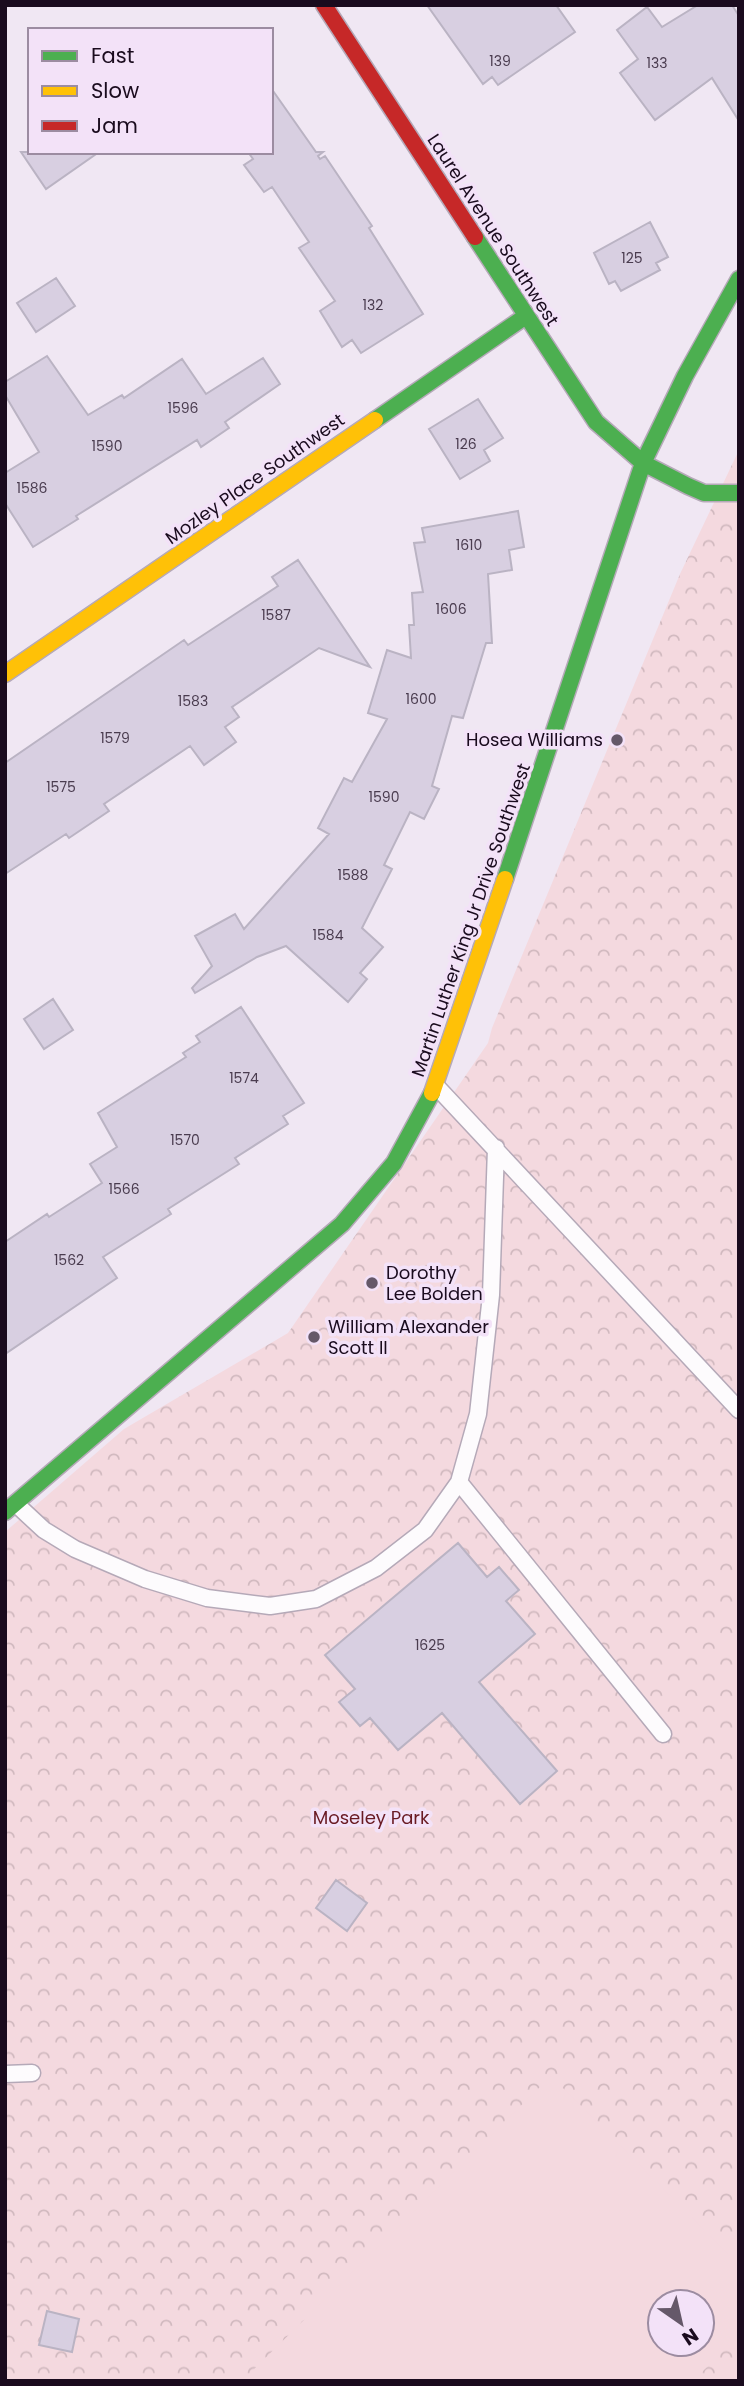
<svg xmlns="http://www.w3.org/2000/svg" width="744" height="2386" viewBox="0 0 744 2386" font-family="Poppins,sans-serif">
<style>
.park{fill:url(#park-crowns);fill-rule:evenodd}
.pitch{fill:#f4d9df;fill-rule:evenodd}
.building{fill:#d8cfe1;stroke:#bab3c3;stroke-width:2}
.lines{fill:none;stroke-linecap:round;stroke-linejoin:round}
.lane-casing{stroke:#b5a9b8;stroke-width:19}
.fast-casing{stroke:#b5a9b8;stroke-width:19}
.slow-casing{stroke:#b5a9b8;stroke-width:19}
.jam-casing{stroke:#b5a9b8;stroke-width:19}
.lane{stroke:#fdfbfd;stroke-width:16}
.fast{stroke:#4caf50;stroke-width:16}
.slow{stroke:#ffc107;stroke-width:16}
.jam{stroke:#c62828;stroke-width:16}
.poi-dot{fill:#655869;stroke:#f3e2f8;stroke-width:2.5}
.labels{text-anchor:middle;stroke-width:7;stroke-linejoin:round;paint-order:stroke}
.number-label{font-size:14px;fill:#4a3c4f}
.street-label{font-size:18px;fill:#1a0b1e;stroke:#f3e2f8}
.poi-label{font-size:18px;fill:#1a0b1e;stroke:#f3e2f8;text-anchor:start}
.park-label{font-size:18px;fill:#691a23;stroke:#f3e2f8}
</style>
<defs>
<pattern id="park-crowns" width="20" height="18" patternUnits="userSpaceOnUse" patternTransform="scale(1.75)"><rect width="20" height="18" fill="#f4d9df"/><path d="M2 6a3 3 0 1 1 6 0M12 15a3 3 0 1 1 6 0" fill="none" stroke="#d1b9bf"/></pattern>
</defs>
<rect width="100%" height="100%" fill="#f0e7f3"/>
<!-- park -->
<path class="park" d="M739 450V2381H5V1532L124 1429 288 1333 488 1043 492 1028 680 574ZM660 2302H702V2344H660Z"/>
<!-- pitch -->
<path class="pitch" d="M551 2076 739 2265V2335L693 2381H242ZM660 2302H702V2344H660Z"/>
<!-- building -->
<path class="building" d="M427 5H556L575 32 498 85 492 77 483 84Z
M698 5H732L739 16V121L712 78 655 120 620 73 638 59 617 30 647 7 662 27Z
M271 88 316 152H323L318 156 320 159 325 156 372 226 369 228 423 314 361 353 352 340 342 347 320 311 335 301 299 248 309 242 272 187 264 192 244 165 253 159 248 152H271Z
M21 152H99L46 189Z
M650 222 668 257 656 263 660 270 621 291 615 281 609 284 594 253Z
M56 278 75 306 36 332 17 303Z
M47 356 88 415 122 395 124 398 182 359 206 394 263 358 280 384 225 422 229 428 201 447 197 440 76 516 78 519 33 547 5 503V473L39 452 5 395V382Z
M478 399 503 438 484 450 490 461 460 479 429 429Z
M518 511 524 547 509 550 512 570 488 574 492 643H486L463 718 452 716 432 786 439 789 424 819 410 812 384 865 392 869 362 928 383 947 360 973 367 979 348 1002 286 946 257 957 195 993 192 988 212 966 195 936 235 914 244 929 329 834 318 828 344 778 352 782 387 719 368 713 387 650 411 658 409 625H414L412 593 423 592 414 543 425 542 422 528Z
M298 560 370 667 319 648 232 707 239 717 225 727 236 742 204 765 190 746 104 804 109 811 69 838 66 834 5 874V763L184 640 188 645 278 586 272 577Z
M53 999 73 1030 44 1049 24 1019Z
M241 1007 304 1103 283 1116 288 1124 235 1158 239 1164 168 1209 171 1214 103 1257 117 1278 5 1354V1242L47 1214 49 1217 102 1183 90 1164 117 1147 98 1113 186 1057 183 1053 200 1042 196 1036Z
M458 1543 487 1577 499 1567 519 1590 506 1601 535 1634 479 1682 557 1771 520 1804 442 1713 398 1750 370 1718 360 1726 339 1702 355 1689 325 1655Z
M336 1880 367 1903 347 1931 316 1908Z
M47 2311 79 2319 72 2352 39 2345Z"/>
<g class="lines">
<defs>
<path id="lane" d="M437 1087 739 1410
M459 1482 663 1734
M16 1504 44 1530 75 1549 145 1579 207 1598 270 1606 316 1599 376 1568 425 1530 459 1482 478 1414 491 1295 496 1148
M5 2074 32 2073"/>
<path id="fast" d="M475 237 596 422 643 463 688 486 704 493H739
M375 420 526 316
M505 879 643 463 685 376 739 279
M5 1512 342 1224 394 1163 432 1093"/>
<path id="slow" d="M5 674 375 420
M432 1093 505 879"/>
<path id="jam" d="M324 5 475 237"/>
</defs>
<!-- lane casing -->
<use href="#lane" class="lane-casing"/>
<!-- fast casing -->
<use href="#fast" class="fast-casing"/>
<!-- slow casing -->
<use href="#slow" class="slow-casing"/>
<!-- jam casing -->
<use href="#jam" class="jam-casing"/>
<!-- lane -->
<use href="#lane" class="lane"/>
<!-- fast -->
<use href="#fast" class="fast"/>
<!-- slow -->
<use href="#slow" class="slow"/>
<!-- jam -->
<use href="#jam" class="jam"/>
</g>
<!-- markers -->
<g class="poi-dot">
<circle cx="617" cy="740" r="7"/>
<circle cx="372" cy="1283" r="7"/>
<circle cx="314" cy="1337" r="7"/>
</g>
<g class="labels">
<!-- number labels -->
<g class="number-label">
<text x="500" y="66">139</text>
<text x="657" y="68">133</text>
<text x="632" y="263">125</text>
<text x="373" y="310">132</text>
<text x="183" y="413">1596</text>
<text x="466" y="449">126</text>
<text x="107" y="451">1590</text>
<text x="32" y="493">1586</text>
<text x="469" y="550">1610</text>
<text x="451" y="614">1606</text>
<text x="276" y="620">1587</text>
<text x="421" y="704">1600</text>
<text x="193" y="706">1583</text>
<text x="115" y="743">1579</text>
<text x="61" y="792">1575</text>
<text x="384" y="802">1590</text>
<text x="353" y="880">1588</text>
<text x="328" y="940">1584</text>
<text x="244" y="1083">1574</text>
<text x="185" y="1145">1570</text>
<text x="124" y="1194">1566</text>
<text x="69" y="1265">1562</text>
<text x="430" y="1650">1625</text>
</g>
<!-- street labels -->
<g class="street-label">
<text transform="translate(493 230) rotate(57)" y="6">Laurel Avenue Southwest</text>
<text transform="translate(255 479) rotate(-35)" y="6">Mozley Place Southwest</text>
<text transform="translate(471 920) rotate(-71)" y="6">Martin Luther King Jr Drive Southwest</text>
</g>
<!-- poi labels -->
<g class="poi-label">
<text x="603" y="746" text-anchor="end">Hosea Williams</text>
<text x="386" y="1279">Dorothy<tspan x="386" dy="21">Lee Bolden</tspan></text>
<text x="328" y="1333">William Alexander<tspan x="328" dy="21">Scott II</tspan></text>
</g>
<!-- park labels -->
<g class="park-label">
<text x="371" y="1824">Moseley Park</text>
</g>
</g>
<!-- border -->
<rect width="744" height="2386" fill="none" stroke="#1a0b1e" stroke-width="14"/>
<!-- legend -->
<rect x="28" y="28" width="245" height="126" fill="#f3e2f8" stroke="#9c8ca1" stroke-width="2"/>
<rect x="42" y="51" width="35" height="10" fill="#4caf50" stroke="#9c8ca1" stroke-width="2"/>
<text x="91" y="63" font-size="21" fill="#1a0b1e">Fast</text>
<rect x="42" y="86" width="35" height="10" fill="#ffc107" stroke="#9c8ca1" stroke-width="2"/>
<text x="91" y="98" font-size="21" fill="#1a0b1e">Slow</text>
<rect x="42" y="121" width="35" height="10" fill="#c62828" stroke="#9c8ca1" stroke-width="2"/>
<text x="91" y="133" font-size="21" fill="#1a0b1e">Jam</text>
<!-- north arrow -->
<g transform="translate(681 2323) rotate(146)"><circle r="33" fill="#f3e2f8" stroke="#9c8ca1" stroke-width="2"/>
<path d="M0-5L12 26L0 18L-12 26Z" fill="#655869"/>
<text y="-10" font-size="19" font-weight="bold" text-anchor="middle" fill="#1a0b1e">N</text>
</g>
</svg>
